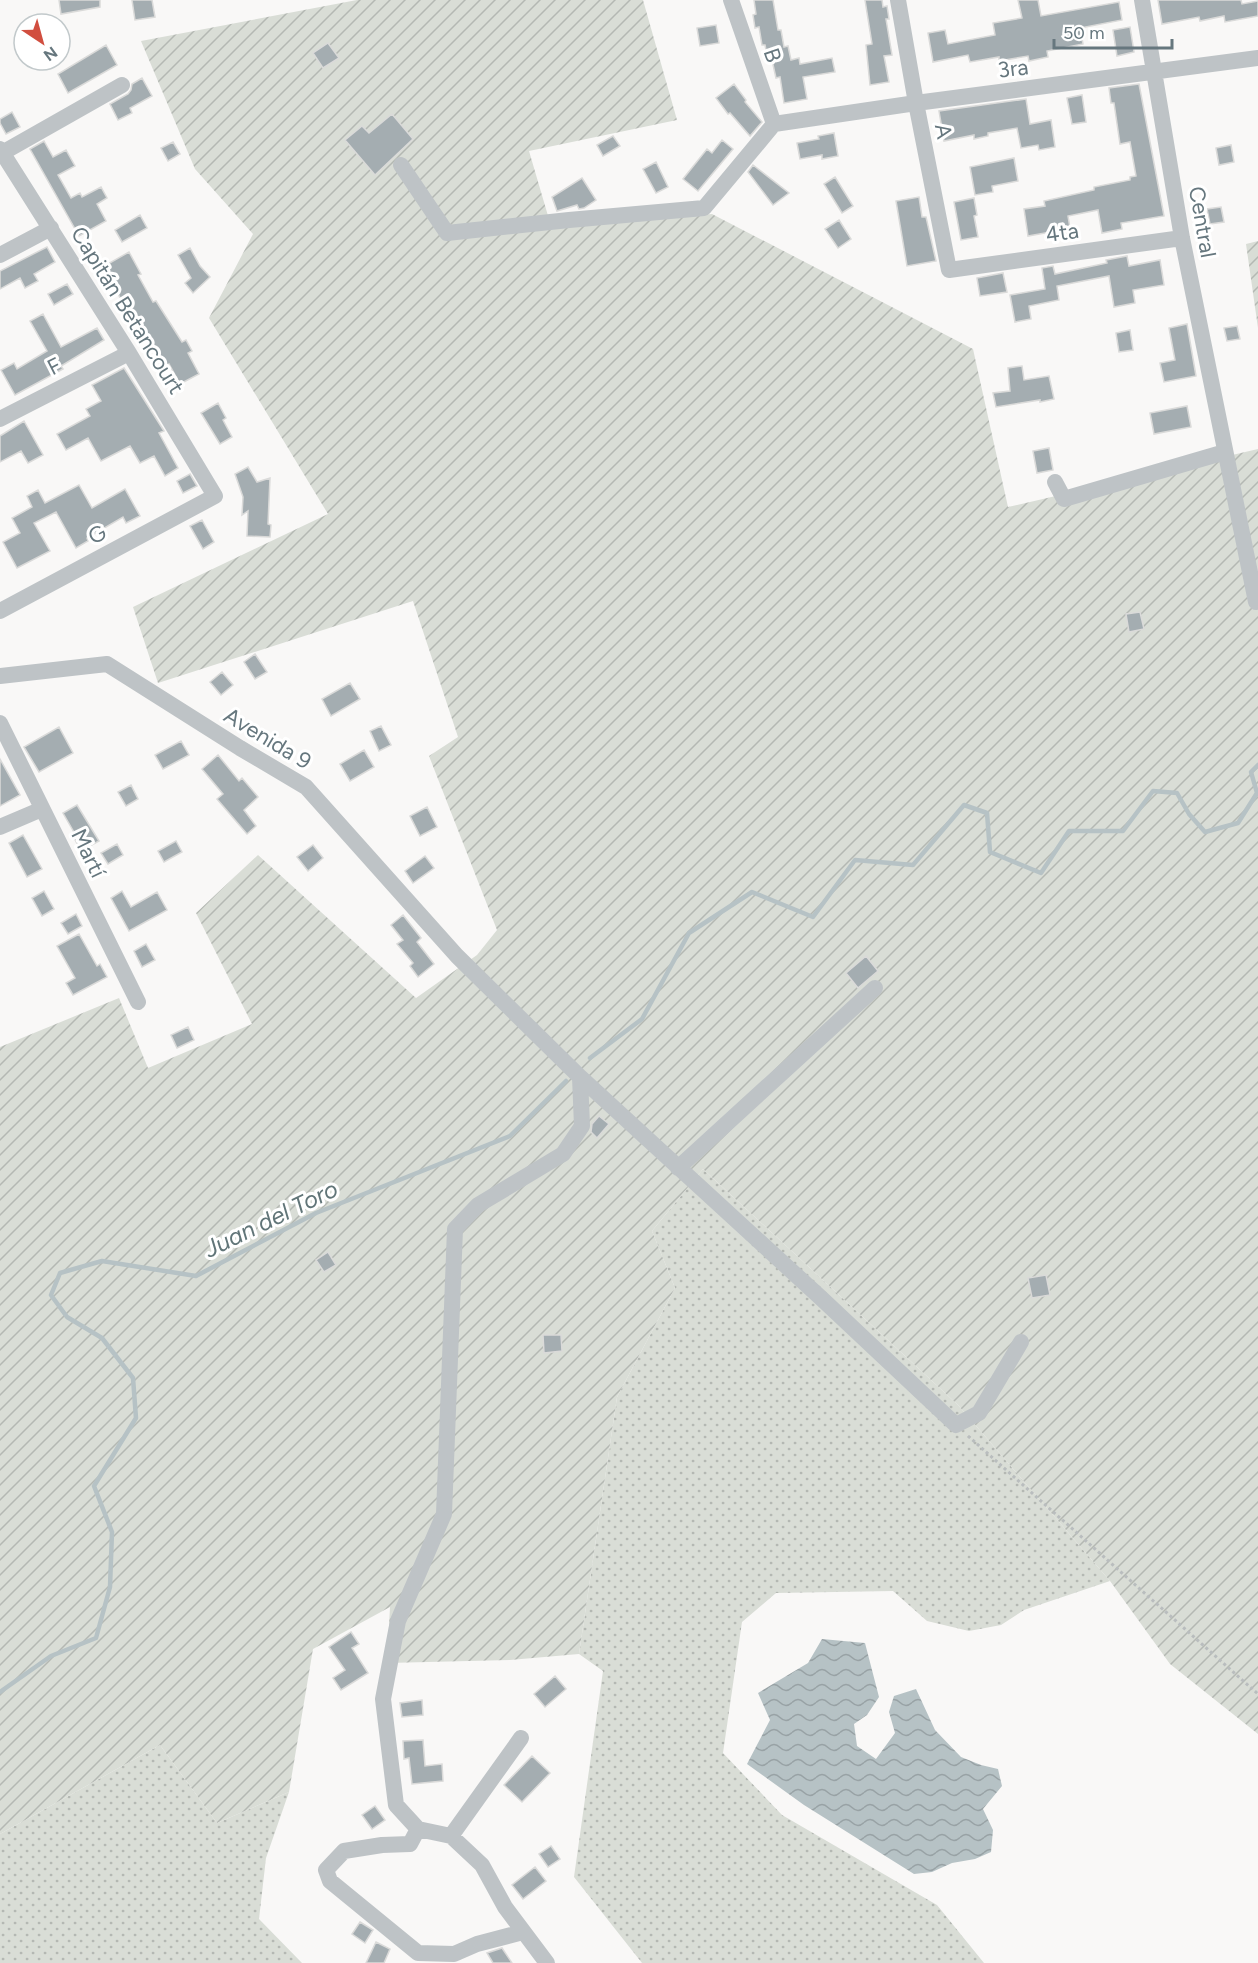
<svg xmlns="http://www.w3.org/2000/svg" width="1258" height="1963" viewBox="0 0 1258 1963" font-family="Figtree,sans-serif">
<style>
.grass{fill:url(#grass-dots)}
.garden{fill:url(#garden-furrows)}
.water{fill:url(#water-waves)}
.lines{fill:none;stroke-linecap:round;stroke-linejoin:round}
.stream{stroke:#b6c2c5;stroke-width:4.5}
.building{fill:#a4adb1;stroke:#dadad9;stroke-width:1.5}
.path{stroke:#b9bdbe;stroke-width:3;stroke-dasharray:3 3;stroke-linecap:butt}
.minor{stroke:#bec3c6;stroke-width:16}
.labels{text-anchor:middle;stroke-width:6;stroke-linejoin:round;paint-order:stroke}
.street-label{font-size:22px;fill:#66777e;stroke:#fff}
.water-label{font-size:24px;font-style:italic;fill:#617578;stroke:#fff}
</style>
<defs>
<pattern id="grass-dots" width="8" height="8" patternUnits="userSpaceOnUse" patternTransform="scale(1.5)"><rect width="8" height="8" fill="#d9ddd6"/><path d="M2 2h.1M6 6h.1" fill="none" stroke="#b4b8b3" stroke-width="1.8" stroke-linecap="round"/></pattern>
<pattern id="garden-furrows" width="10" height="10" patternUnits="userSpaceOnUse" patternTransform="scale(1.5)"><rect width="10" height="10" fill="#d9ddd6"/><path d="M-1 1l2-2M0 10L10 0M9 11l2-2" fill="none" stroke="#b4b8b3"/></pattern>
<pattern id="water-waves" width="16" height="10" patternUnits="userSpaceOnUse" patternTransform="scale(1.5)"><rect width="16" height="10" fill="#b6c2c5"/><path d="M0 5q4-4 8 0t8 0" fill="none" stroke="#98a2a5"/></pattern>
</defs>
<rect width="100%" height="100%" fill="#f9f8f7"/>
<!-- grass -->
<path class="grass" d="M703 1169 958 1405 1110 1581 1024 1610 1001 1625 969 1631 927 1621 893 1591 776 1593 742 1622 723 1753 782 1815 937 1905 984 1963H642L574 1877 603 1671 579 1654 617 1397 675 1288 652 1231Z
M160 1745 217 1823 289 1792 266 1858 259 1919 302 1963H0V1834Z"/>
<!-- garden -->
<path class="garden" d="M357 0H643L677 120 529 151 551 226 712 214 973 349 1008 507 1258 449V1734L1170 1664 1110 1581 958 1405 703 1169 652 1231 675 1288 617 1397 579 1654 510 1660 387 1663 390 1607 313 1649 289 1792 217 1823 160 1745 0 1834V1047L119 998 148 1068 252 1024 196 913 258 855 416 998 477 955 497 930 429 756 458 737 413 601 158 683 133 607 328 514 209 318 253 234 195 169 141 41Z
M1258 241V328L1246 244Z"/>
<!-- water -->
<path class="water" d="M822 1639 865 1643 879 1697 867 1715 854 1724 857 1746 876 1759 895 1733 889 1712 894 1696 916 1689 935 1730 961 1757 981 1765 998 1769 1002 1786 983 1809 993 1830 991 1852 975 1859 952 1863 932 1872 914 1874 804 1805 747 1764 770 1720 758 1693 808 1663Z"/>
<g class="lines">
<!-- stream -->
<path class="stream" d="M590 1058 642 1019 689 933 752 892 813 917 855 860 913 865 964 805 987 813 990 852 1041 873 1069 831H1123L1153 791 1177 793 1189 814 1205 832 1238 823 1257 793 1251 772 1258 765
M0 1692 51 1656 96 1638 110 1587 112 1532 94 1486 136 1418 133 1378 102 1338 67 1317 51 1295 60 1273 102 1261 196 1276 316 1213 510 1136 566 1081"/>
</g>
<!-- building -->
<path class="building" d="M59 0H100V7L61 14Z
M132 0H152L155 17 135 20Z
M754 0H773L778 30H781L784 47 788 46 791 60 799 58 800 64 832 58 835 72 803 77 807 99 784 103 780 77 776 78 772 60H768L765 45H762L759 27 755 28 753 15 756 14Z
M865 0H882L883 7 887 6 889 19H886L892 55 884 56 889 82 870 85 866 45 872 44Z
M1018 0H1038L1041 16 1119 2 1122 20 1080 28 1083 44 1047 51 1048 57 1029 61 1028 56 999 61V57L970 62 968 55 933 62 928 33 945 30 948 44 995 35 993 23 1022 18Z
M1158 0H1241L1242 4 1258 1V16L1225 22 1224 16 1200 21 1199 17 1162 24Z
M716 25 719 43 700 46 697 28Z
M1130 27 1134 52 1117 56 1113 30Z
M328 43 339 58 323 68 313 53Z
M106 45 117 65 68 93 58 74Z
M142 78 152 96 130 108 132 113 118 120 110 104 128 94 131 90 132 84Z
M734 84 746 100 745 102 762 122 750 136 730 113 728 114 716 98Z
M1139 84 1164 216 1121 223 1122 229 1102 233 1098 210 1068 216 1071 234 1051 238 1050 232 1028 236 1024 209 1045 206 1044 201 1094 190V187L1130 180V177L1136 176 1130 142 1120 144 1114 103H1111L1109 88Z
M1082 95 1086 122 1072 124 1067 98Z
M1026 99 1030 124 1051 120 1055 147 1039 150 1038 145 1021 148 1017 128 988 133V136L974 139V135L944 141 939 111Z
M12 112 20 127 6 134 0 123V119Z
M392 114 413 139 375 175 345 140 362 126 369 133Z
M834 133 838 156 822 159V155L800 159 797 143 819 139 818 136Z
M613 136 620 146 603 156 597 145Z
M722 140 733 149 698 191 683 179 707 149 712 153Z
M44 141 53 157 66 150 75 166 58 175 71 198 80 193 82 197 101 187 107 198 97 204 106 221 79 236 30 149Z
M173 142 180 154 168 161 161 148Z
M1231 145 1234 162 1219 165 1216 148Z
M1014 158 1018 181 992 186 993 192 975 195 970 167Z
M656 162 668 187 656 193 643 169Z
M753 165 789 193 773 205 748 172Z
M835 177 853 206 842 213 824 184Z
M582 178 596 200 584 208 579 209 577 205 557 211 552 197Z
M919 197 922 217H926L936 261 907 266 896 201Z
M974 198 977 215 974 216 978 237 961 240 954 202Z
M1221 207 1224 222 1210 224 1207 209Z
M140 215 147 228 122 242 115 230Z
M839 220 851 239 838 248 825 229Z
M47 247 55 262 34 274 38 281 25 288 20 278 0 289V271Z
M190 248 200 266 210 277 193 293 185 283 191 278 178 255Z
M129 252 141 274 138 275 153 302 156 301 182 342 186 340 192 351 188 353 199 374 180 384 169 364 163 367 152 348 147 350 115 288 110 291 99 269Z
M1127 256 1129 266 1160 260 1164 285 1133 290 1135 303 1114 307 1109 276 1057 286 1059 300 1029 306 1031 319 1015 322 1010 295 1045 289 1042 268 1053 266 1055 274 1107 263 1106 260Z
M1003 273 1007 292 980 296 977 278Z
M67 284 73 294 54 305 48 294Z
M43 314 61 347 97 328 104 340 61 366 63 369 15 395 1 370 14 363 17 369 47 351 30 321Z
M1187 324 1196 376 1164 382 1160 363 1175 360 1169 328Z
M1237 326 1240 339 1227 341 1224 328Z
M1130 330 1133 350 1119 352 1116 333Z
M1022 366 1024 380 1049 376 1054 399 1040 402V400L996 407 993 393 1010 391 1008 368Z
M124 368 164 431 159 433 178 468 165 476 154 456 140 463 130 446 101 461 88 438 66 450 57 434 90 416 86 409 101 401 92 385Z
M218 403 226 418 223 420 232 437 220 444 201 413Z
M1187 406 1191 427 1154 434 1150 413Z
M24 421 43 455 28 463 21 451 0 462V436Z
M1049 448 1053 470 1037 473 1033 451Z
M248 467 257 482 270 478 268 524 271 525 270 537 247 536 248 511 242 515 243 497 235 474Z
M190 474 197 486 183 493 177 481Z
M79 485 92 508 125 489 140 516 126 523 123 517 87 538 88 541 76 548 56 512 34 523 50 551 17 568 3 542 20 533 12 518 32 507 27 496 38 490 45 503Z
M202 520 214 542 203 549 190 526Z
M1140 612 1144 629 1129 632 1126 614Z
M255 654 267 672 255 679 244 662Z
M222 672 233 685 221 695 210 682Z
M350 683 360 699 331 716 322 699Z
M381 726 391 745 379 751 370 731Z
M59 727 73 753 39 772 24 747Z
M181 741 189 755 163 769 155 755Z
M364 750 374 767 350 781 340 764Z
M218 755 239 781 242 778 258 797 244 810 256 826 247 834 217 799 223 794 202 769Z
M0 759 20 795 0 806Z
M131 785 138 799 126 806 118 792Z
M77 805 99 841 81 851 73 836 75 834 63 813Z
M427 807 437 827 420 836 410 816Z
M23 835 42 869 27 877 9 843Z
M176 841 182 852 164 862 158 851Z
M117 844 123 855 108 864 101 853Z
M313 845 323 858 308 871 297 857Z
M425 856 434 868 413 883 405 871Z
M44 891 54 909 42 916 32 898Z
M122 891 131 907 157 892 167 910 129 931 111 898Z
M76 914 82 926 68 934 61 923Z
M403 915 421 938 417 942 434 964 418 977 410 966 413 963 397 944 403 940 391 925Z
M79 934 97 966 100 964 107 977 73 995 66 983 75 978 57 946Z
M146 944 155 960 142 967 134 951Z
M866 956 878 971 858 988 846 973Z
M188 1027 194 1040 177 1048 171 1035Z
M599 1116 609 1124 597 1138 591 1132 592 1124Z
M328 1252 336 1265 324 1272 316 1260Z
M1046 1275 1050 1295 1032 1298 1028 1278Z
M543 1335H561L562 1351 544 1353Z
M351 1632 359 1644 352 1648 368 1673 341 1690 333 1678 345 1670 329 1647Z
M555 1676 566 1689 545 1707 534 1694Z
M422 1700 423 1715 402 1717 400 1703Z
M423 1740 425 1766 442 1764 443 1781 412 1784 409 1758 404 1759 403 1741Z
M532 1756 550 1773 522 1802 504 1785Z
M375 1806 385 1820 372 1829 362 1815Z
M551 1846 560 1859 548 1867 539 1854Z
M535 1867 546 1881 523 1899 512 1885Z
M360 1922 373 1930 365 1943 352 1934Z
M376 1942 390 1949 384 1963H366Z
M502 1948 512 1963H493L487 1953Z"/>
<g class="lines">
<!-- path -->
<path class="path" d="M968 1436 1258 1694"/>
<!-- minor -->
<path class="minor" d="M731 0 774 124
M898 0 916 103 949 270 1182 238
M1142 0 1182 238 1256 602
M774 124 916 103 1258 58
M0 149 129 353 215 496 0 611
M2 153 122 85
M401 165 447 233 569 220 704 208 774 124
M0 255 51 228
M0 419 129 353
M1055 482 1064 499 1225 452
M0 676 107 664 240 748 306 787 457 956 580 1077 821 1298 956 1425 979 1413 1021 1342
M0 723 138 1002
M0 827 42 809
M678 1168 875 988
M418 1829 410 1844 382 1845 344 1851 326 1870 330 1881 418 1953 454 1954 477 1944 523 1932
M451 1836 521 1738
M547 1963 505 1907 482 1865 451 1836 418 1829 396 1805 383 1699 398 1621 444 1514 455 1229 478 1205 563 1154 582 1126 580 1077"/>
</g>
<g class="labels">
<!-- street labels -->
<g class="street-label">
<text transform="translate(773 55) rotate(71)" y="8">B</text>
<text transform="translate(1013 68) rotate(-7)" y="8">3ra</text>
<text transform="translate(944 131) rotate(79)" y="8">A</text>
<text transform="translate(1203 222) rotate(80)" y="8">Central</text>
<text transform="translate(1062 232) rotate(-8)" y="8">4ta</text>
<text transform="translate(128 310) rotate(58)" y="8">Capitán Betancourt</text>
<text transform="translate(54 366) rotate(-27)" y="8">F</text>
<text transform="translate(97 534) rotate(-28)" y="8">G</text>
<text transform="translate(268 738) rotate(31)" y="8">Avenida 9</text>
<text transform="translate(89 853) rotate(64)" y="8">Martí</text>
</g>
<!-- water labels -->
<g class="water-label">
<text transform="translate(271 1219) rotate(-26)" y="8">Juan del Toro</text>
</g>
</g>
<!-- north arrow -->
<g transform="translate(42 42) rotate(144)"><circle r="28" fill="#ffffff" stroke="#c2c9cb" stroke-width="1.5"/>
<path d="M0-4.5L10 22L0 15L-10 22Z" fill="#d14e3f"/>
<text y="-9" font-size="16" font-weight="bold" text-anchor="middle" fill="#66777e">N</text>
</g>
<!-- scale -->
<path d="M1054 39v9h118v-9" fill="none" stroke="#66777e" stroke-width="3"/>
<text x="1063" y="39" font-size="18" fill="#66777e" stroke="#ffffff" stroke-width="4.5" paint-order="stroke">50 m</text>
</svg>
